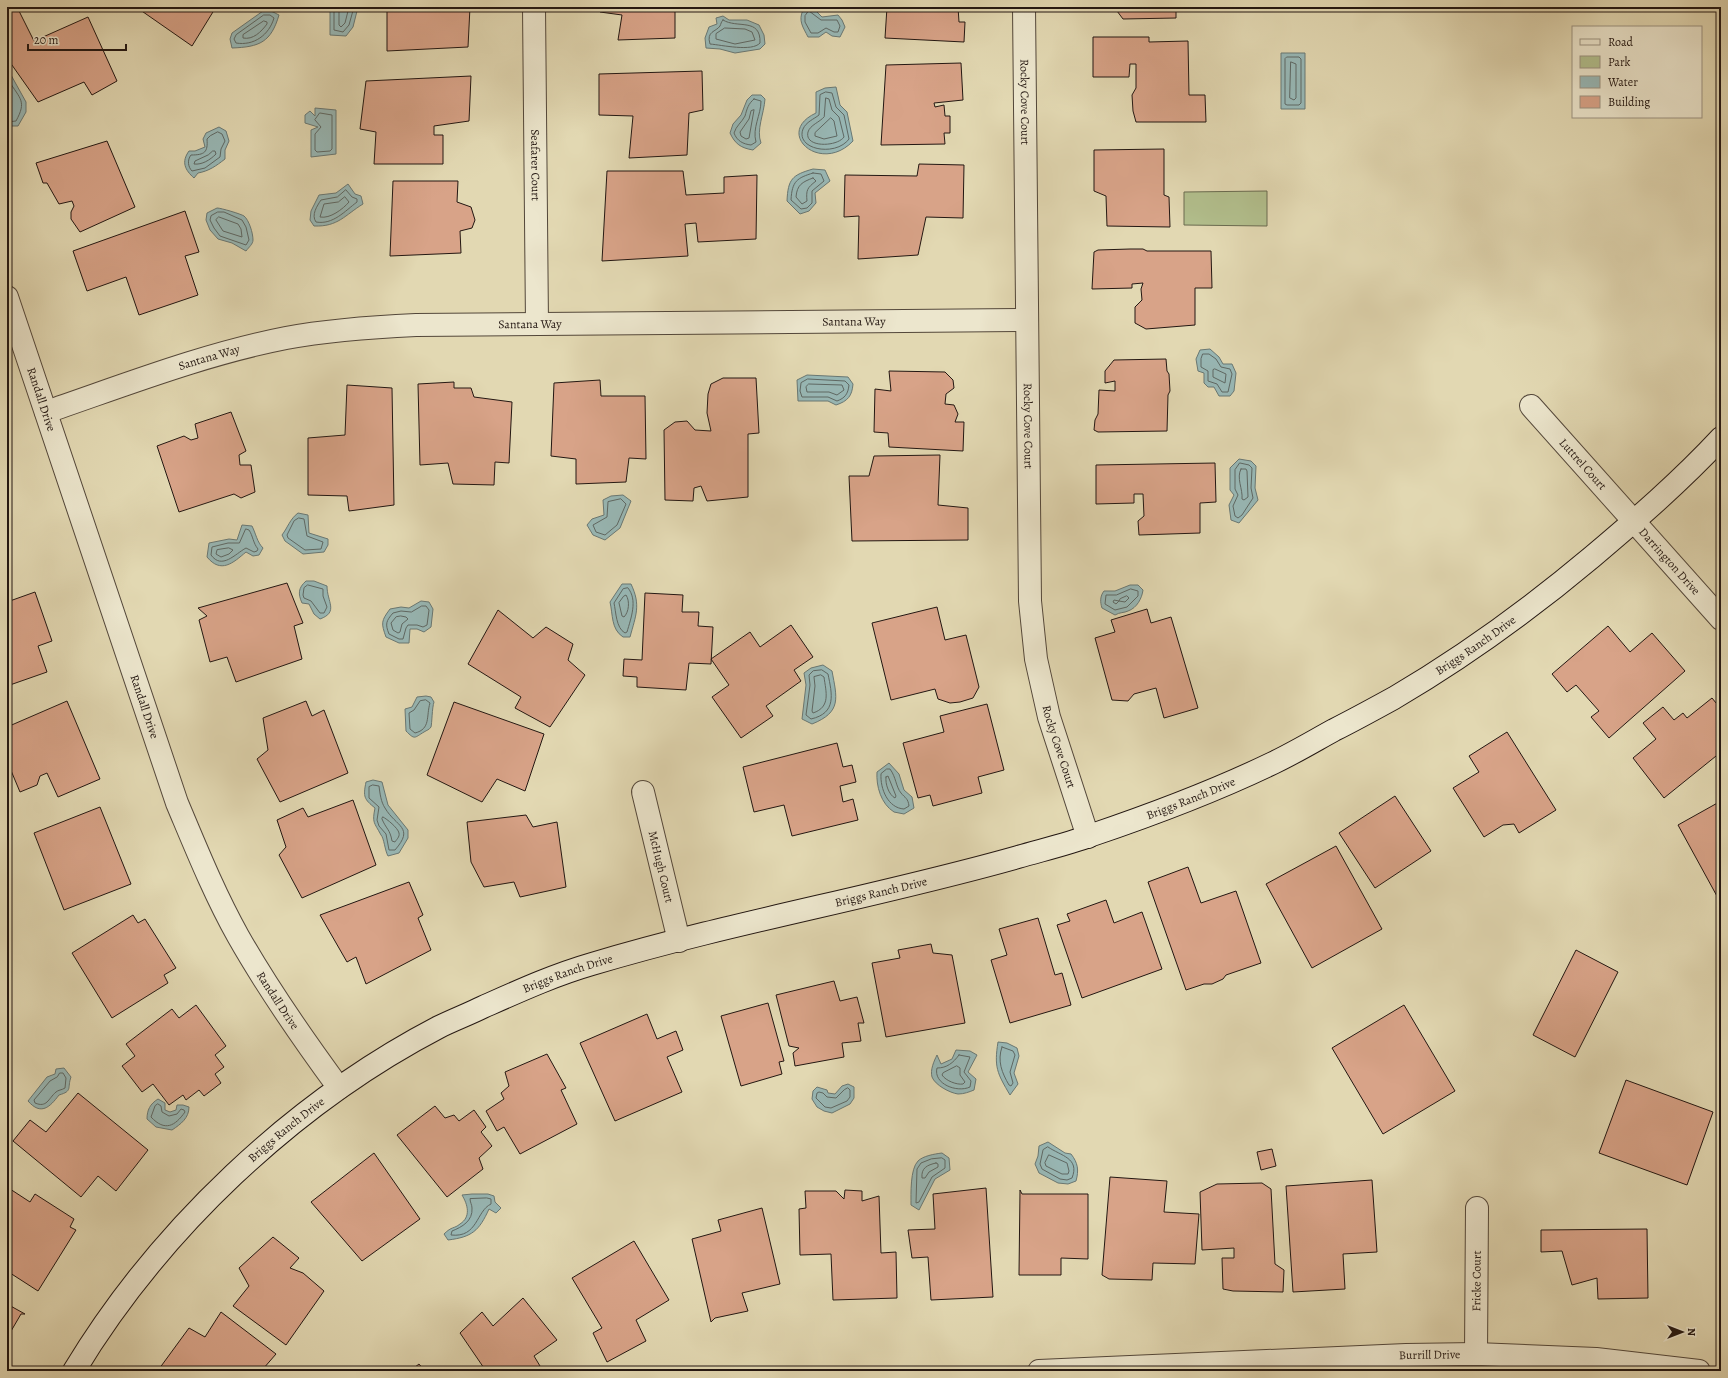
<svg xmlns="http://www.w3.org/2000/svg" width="1728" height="1378" viewBox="0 0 1728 1378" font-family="Alegreya,serif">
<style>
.green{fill:#b2bf8d;stroke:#6a6b50}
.water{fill:#98b8b6;stroke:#697874}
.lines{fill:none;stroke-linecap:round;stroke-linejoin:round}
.shore{stroke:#5e6864;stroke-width:1}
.building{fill:#d8a388;stroke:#231712}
.street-casing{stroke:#53473a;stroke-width:24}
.secondary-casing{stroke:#231712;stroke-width:24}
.street{stroke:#ece6cd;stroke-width:22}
.secondary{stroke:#ece6cd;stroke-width:22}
.labels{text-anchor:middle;stroke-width:3.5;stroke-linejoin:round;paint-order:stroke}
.street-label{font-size:12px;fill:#231712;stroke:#ece6cd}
</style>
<rect width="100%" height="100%" fill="#e2d8b2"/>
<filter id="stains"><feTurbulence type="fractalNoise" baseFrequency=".005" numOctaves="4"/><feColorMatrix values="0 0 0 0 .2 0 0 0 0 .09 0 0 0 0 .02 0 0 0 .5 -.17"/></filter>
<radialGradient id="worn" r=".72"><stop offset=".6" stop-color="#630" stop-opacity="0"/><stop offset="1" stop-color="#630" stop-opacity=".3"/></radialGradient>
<!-- green -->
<path class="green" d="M1267 191V226L1184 225V192Z"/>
<!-- water -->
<path class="water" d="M330 7H358L353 27 346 36 330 35Z
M812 7 822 17 838 15 842 20 845 27 840 37 832 36 826 32 819 37H808C803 27 798 21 803 10Z
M263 11H271L279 15C271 42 260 47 232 48L230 39 232 33Z
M723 16 729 20H747L759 25 764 35 765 44 760 49 735 53 720 49 706 48 705 38 709 27 717 24 716 18Z
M1281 53H1305V109H1281Z
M11 75 26 102V112L18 126H7V76Z
M836 87 840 105 847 112 853 141C821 175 773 133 816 113V92L825 88Z
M752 95H761L765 99C764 114 756 130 761 143L753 150C741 148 735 144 730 133L733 124 741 115 747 100Z
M315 108 336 110V154L311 157V130L318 127 305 123V115L310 111 315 116Z
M219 127 226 131 229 141 225 150V159C216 166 209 171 198 173L194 178C185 170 181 162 189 151H195L205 147 203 139 206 133Z
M813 169 825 170 830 181 815 193 816 203 809 211 800 214 787 201C788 179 792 175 813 169Z
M348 184 355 194 361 196 363 204C345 215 338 227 314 226L310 220 311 211 319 195 336 193Z
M217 208C221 208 241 214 244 216 249 220 253 233 253 240 253 244 249 247 246 251L232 243 218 239 210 230 206 220 207 213Z
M1210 349 1219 357 1223 364H1232L1236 373 1234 391 1230 396H1219L1214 387H1208L1204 383V373L1198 371 1196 359 1200 350Z
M807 375 848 377 853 384C852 396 848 401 836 405L828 401H798L797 380Z
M1239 459 1251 461 1256 466 1255 488 1258 500 1239 523 1231 520 1229 505 1234 495 1230 490V468Z
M623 495 631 501 620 528 605 540 593 535 587 525 592 519 604 515 603 500 611 496Z
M298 513 308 515 309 533 328 539V545L324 552 303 554 285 541 282 535C288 527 290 519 298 513Z
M242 525 252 526C256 534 257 542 263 548L259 555 253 556 246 552C233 563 221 574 207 557L209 543 229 539 237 540Z
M306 581H314L327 586C327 602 339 612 320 619L314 614 309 604 302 603C298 594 298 588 306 581Z
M622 584H631C641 605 636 615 630 637H623C611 629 613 615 610 602Z
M1130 585H1138L1143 590C1142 598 1137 608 1128 611 1124 613 1120 612 1115 615L1102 608C1100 602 1100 596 1104 591H1115Z
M421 601 429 602 433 609 431 627 424 632 417 629H410L409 643H399L386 637C381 623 381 621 390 609L401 607 409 608Z
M823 665 832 671C837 698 842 712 812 724L802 719 806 685 804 673 811 668Z
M426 696 431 697 434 702C432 708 432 723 431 727 429 730 427 730 424 732 414 738 415 740 406 731L405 709 412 707 417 697Z
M889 763 899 774 904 790 912 797 914 808 904 814C901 813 897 813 894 812 881 804 876 786 877 772Z
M373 780 382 782 388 805 408 830V838L399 853 388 856C385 851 384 838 381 835 374 822 372 823 375 808 364 799 363 797 366 782Z
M998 1042 1007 1043 1017 1048 1019 1056 1014 1073 1018 1084 1010 1095C997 1073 994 1067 998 1042Z
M956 1050 970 1051 977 1055 968 1072 976 1079 974 1090C969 1092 964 1094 958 1094 950 1093 935 1085 932 1077 930 1070 934 1061 937 1055L941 1064 952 1059Z
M64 1068 71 1077C67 1088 73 1091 59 1095 50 1107 41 1116 28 1101L47 1077 55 1074 56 1069Z
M848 1084 854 1087V1098L850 1104 832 1113 824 1111 817 1107 812 1099 813 1091 817 1087 827 1090 828 1093 835 1094 842 1086Z
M158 1099 165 1103V1110L170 1112 176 1110 177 1105H183L189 1107C189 1118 181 1124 172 1130L156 1127 147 1119C147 1110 150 1104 158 1099Z
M1048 1142 1065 1153 1071 1154C1078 1163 1079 1170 1076 1181L1068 1184 1058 1183 1039 1173 1035 1164 1038 1156 1039 1146Z
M942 1153 949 1158 950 1170 935 1179 919 1210 911 1205C911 1194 910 1169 918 1161 923 1156 934 1154 942 1153Z
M472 1194H488L494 1196 495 1202 501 1208 496 1213 489 1209C479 1231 472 1237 448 1240L444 1234C452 1226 454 1229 460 1224 471 1217 468 1205 462 1195Z"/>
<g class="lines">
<!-- shore -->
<path class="shore" d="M334 7V30L343 32 349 25 354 7
M339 7V25L341 27 345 23 349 7
M809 11 821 20H837L840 26 838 32H834L826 28 818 33H811L805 22V16Z
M264 15H270L274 18C269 35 254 46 236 43L234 39 236 35Z
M723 20C737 29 761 17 760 43 752 52 722 45 710 44 706 31 716 32 720 26 721 24 721 22 723 20Z
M264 21 267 22V24C261 32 253 40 243 38V35Z
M725 28 745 29 752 32 755 40 735 44 716 39V34Z
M1287 57H1299L1301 59V103L1299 105H1287L1285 104V59Z
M1291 62 1296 64V98L1294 100 1290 98Z
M7 80 9 81C20 99 27 101 16 121L7 122
M826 92 832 93 836 107 844 115 849 139C836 157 795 150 803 129 806 122 814 119 819 115L820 95Z
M826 98 829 99 832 110 839 117 844 137C837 147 804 148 808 132 810 125 820 122 824 117Z
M754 99 761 101C761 115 752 128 756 142L751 145C743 144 737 141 734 133 736 126 742 122 745 116 747 109 748 104 754 99Z
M754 110 749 138 746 139 741 136 740 132 749 119 751 111Z
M320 113 332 115V149L330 151 317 152 315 150V134L321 127 315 120Z
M831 118 834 121 837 136 824 139 815 136V133Z
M218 132 222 134 225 141 221 149 220 157 205 168 192 171C188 167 187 160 191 155 205 155 208 152 207 139L210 136Z
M213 151H215L216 154C210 160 202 165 194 164L195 161 208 155Z
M813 173 821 174 824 181 812 191V203L807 208 801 209 791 200C792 181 797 178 813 173Z
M813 178 816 181C807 188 806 190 807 201L802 204 796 197C797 185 802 182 813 178Z
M346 190 352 197 357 199V202C345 211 333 225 316 222 311 215 317 206 321 200L337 197Z
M345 197 349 202C343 209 330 219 320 217L324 204 338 202Z
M218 212H224L242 220 246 227 249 240 246 245 220 236 214 228 210 220 211 216Z
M219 217 238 224 241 229 242 237 223 231 216 220Z
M1203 354H1209L1216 359 1221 367 1230 369 1232 374 1228 392H1222L1217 384 1208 381V371L1201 367V359Z
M1215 369 1226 374 1225 383 1213 377V370Z
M808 379 845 381 849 385C848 394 845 398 837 401L828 397H802L800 391 801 383Z
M809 384 842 385 844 390 837 395 829 392H807L806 387Z
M1240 463 1249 465 1252 468 1251 488 1253 498 1242 515 1238 518 1235 516 1233 506 1238 495 1235 489V470Z
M1241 469H1246L1247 471 1248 497 1244 500 1242 499C1243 489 1236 478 1241 469Z
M621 499 626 504 617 525 605 535 596 532 593 525 607 517 608 502Z
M299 518 304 519 307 536 323 542 321 549 305 550 288 538 287 535 294 521Z
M246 529 249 530C253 536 253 543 258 549L257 551 254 552 246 548C235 554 222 570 211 555L212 547 228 543H239Z
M229 548 233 550 229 554 221 557 216 554 217 550Z
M308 585 323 589V596L327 607 324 613H320L311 601 304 598 303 595 304 588Z
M628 588C638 600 631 618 627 632L625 633C616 628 616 612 614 603L623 589Z
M1131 589 1138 591V596L1127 607 1115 610 1105 604 1106 595H1116Z
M624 596 626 595C630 601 629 612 624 617L622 616 619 603Z
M1127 596 1129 598 1125 602 1119 601 1116 604 1113 602 1114 600 1119 601 1120 599Z
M422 606H426L429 610 427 625 423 627 417 625H408L406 628 403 639H399L389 634C385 624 386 621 393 613L401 611 411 612Z
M401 616 406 617 408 619 402 624 400 632 398 633 393 630 391 623 396 617Z
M822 670 828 674C832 694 837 713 811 719L806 715 810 685 809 675 813 671Z
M821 675 824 677C826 692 831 707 813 713L812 711 815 686 814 677Z
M426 700 430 703C426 716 431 729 415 733L410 729 409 713 414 710 420 701Z
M887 769H890C896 777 896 787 901 793 905 798 908 798 909 806L904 809C888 808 880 789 881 774Z
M886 777 888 776 896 796 895 798C889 795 885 784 886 777Z
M373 785 379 786C380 794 381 802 385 808 396 827 415 827 395 850H389L386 834 379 826 377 820 379 807 369 798V787Z
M383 817C387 819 398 828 399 833 400 837 396 840 395 842L392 841C390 829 386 829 382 819Z
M1002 1047 1013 1051 1015 1055 1010 1072 1013 1083 1011 1086 1009 1085C1002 1073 997 1061 1002 1047Z
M959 1055 970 1057 964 1072 971 1081 970 1087C957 1093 933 1084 937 1068 947 1068 953 1063 959 1055Z
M957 1066 960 1068V1075L965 1082 963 1084C957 1085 946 1081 942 1075L943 1073Z
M60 1073H63L66 1078 65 1088C62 1090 58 1090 56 1092 48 1099 47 1108 35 1103L34 1100 50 1081 57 1077Z
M848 1088 850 1090V1097L847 1101 831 1108 825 1107 816 1098 817 1093 819 1092 823 1093 827 1097 836 1098 844 1090Z
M158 1104 161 1106 162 1112 169 1116 177 1114 181 1109 184 1110 185 1112C175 1126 165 1132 151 1117L155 1106Z
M1048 1147C1061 1156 1080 1158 1072 1178L1067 1180 1060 1179 1042 1169 1040 1164 1043 1150Z
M1049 1155 1067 1163 1069 1171 1068 1174H1062L1046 1166 1045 1163Z
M942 1158 945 1160V1168L932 1177 919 1202 916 1203 917 1169 921 1163 931 1159Z
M936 1163 938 1164V1167L929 1172 925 1178H922C921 1168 927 1165 936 1163Z
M487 1198 491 1199V1204C476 1211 478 1238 451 1235L452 1231C462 1227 473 1221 472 1208 472 1205 470 1202 470 1199Z"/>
</g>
<!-- building -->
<path class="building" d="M12 7H17L34 41 88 17 117 81 92 95 84 82 38 102 7 58V10Z
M136 7H216L192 46Z
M387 7H470L468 47 387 51Z
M600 7H675V38L618 40 622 15 600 12Z
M887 7H958L959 22H965L964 42 885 38Z
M1117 7H1176V18L1123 19 1117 11Z
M1093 37H1149V42L1188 41 1189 95H1205L1206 122H1136L1133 111 1132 95 1136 88V64H1130L1129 77H1093Z
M961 63 963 100 934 103 935 107 944 105 945 116H950V133H944L945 144 881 145 886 65Z
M702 71 703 110 689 113 687 155 629 158 633 116 599 115V74Z
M471 76 469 121 434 126V135H443V164H374L376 132 360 129 366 81Z
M107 141 135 207 80 232 71 219V212L74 206 72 201 59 204 47 183H43L36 163Z
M1164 149V195L1169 197 1170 227 1107 226 1106 196 1094 191V150Z
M919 164 964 165 963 218 926 217 918 255 858 259 859 216 844 217 845 175 917 176Z
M607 171H683L686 195 724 193V177L757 175 756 239 698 242 696 223 685 224 688 256 602 261Z
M393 181H458L457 202 471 207 475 220 472 228 460 231 461 253 390 256Z
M185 211 199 252 185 256 198 295 139 315 126 277 87 291 73 251Z
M1130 249H1143L1147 251H1211L1212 288H1195V325L1146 329 1135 323V307L1142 300 1141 289 1143 283 1132 284V288L1092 289 1094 252 1098 250Z
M1166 359 1167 371 1169 374 1170 391 1168 395 1167 431 1098 432 1094 430 1095 420 1098 414 1099 390 1115 391V381L1105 383V371L1114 360Z
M889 371 945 372 953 380 954 388 946 394 945 404 954 405 958 414 955 422H964L963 451 889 447 888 433 874 432 875 389 891 391Z
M723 378H756L759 433 748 434V497L707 501 701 486 694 488 693 501 665 500 664 430 675 422 687 421 695 430 711 431 707 413 708 394 711 384Z
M600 380 601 396H645L646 459 629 458 626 482 576 484V459L551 456 554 383Z
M454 382V388H471L474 397 512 402 509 463 495 462 494 485 453 484 448 463 420 465 418 384Z
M347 385 392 388 394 505 349 511 347 496 308 495V438L345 435Z
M231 412 246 451 239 455 240 465H251L255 492 241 498 234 494 179 512 157 446 184 436 191 440 198 438 195 424Z
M940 455 938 505 968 508V540L852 541 849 476H869L874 456Z
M1215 463 1216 502 1200 503V533L1139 535 1138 521 1144 516 1143 494H1134V503L1096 504V465Z
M287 583 303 623 294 626 302 659 236 682 227 657 210 662 199 620 207 616 198 608Z
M35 592 52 641 38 646 47 672 7 686V602Z
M645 593 683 595 682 612H699L698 626 713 627 711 664 689 663 686 690 637 687V677L623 676 624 659 642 660Z
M937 607 945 640 966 635 979 687 973 698 960 702 950 703 938 699 935 689 891 700 872 623Z
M1147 609 1151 623 1171 617 1198 708 1164 718 1156 688 1134 694 1128 701 1112 700 1095 638 1115 632 1111 620Z
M498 610 533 638 546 627 573 644 568 660 585 675 550 727 515 708 521 697 468 664Z
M791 625 813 657 794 670 801 681 766 706 773 716 741 738 712 697 729 685 711 659 750 632 760 647Z
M1608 626 1630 652 1652 633 1685 671 1609 738 1591 717 1599 711 1576 685 1567 692 1552 674Z
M1712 698 1721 709V752L1664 798 1633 758 1656 739 1643 723 1663 707 1674 720 1683 713 1687 718Z
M67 701 100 779 58 797 47 773 40 776 37 785 20 792 7 761V727Z
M306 701 312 716 324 710 348 773 280 802 257 759 268 750 263 718Z
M454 702 544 734 525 791 497 779 482 802 427 775Z
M987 704 1004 770 978 777 982 793 933 806 930 795 918 798 903 743 944 732 940 716Z
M1507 732 1556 810 1519 833 1514 824 1503 825 1484 837 1453 788 1479 772 1469 756Z
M837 743 843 767 852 765 856 782 840 786 843 802 853 799 858 820 792 836 784 805 754 812 743 767Z
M1395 796 1431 851 1375 888 1339 833Z
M353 800 376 865 302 898 279 855 286 847 277 820 303 808 308 817Z
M1721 801V896L1718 898 1678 825Z
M100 807 131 884 64 910 34 833Z
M526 815 533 827 557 822 566 887 520 897 514 882 484 887 471 862 467 822Z
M1336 846 1382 929 1312 968 1266 884Z
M1188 867 1201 903 1236 891 1261 963 1226 975 1223 979 1212 984H1204L1186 990 1148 882Z
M409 882 423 915 418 918 431 950 366 984 356 957 347 962 320 915Z
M1106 900 1114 923 1142 912 1162 969 1082 998 1057 925 1070 921 1067 914Z
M133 915 138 923 145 919 176 968 164 975 168 983 112 1018 72 953Z
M1038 918 1055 975 1062 973 1071 1005 1010 1023 991 960 1007 955 999 929Z
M931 944 933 953 952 955 965 1023 886 1037 872 963 900 958 898 950Z
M1576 950 1618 972 1575 1057 1533 1035Z
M834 981 840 1001 857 997 864 1023H858L861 1041 842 1043 844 1057 795 1066 793 1053 799 1048 789 1046 776 995Z
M768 1003 784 1061 779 1062 782 1074 741 1086 721 1016Z
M196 1005 226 1046 215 1055 224 1067 215 1074 221 1083 204 1096 199 1090 186 1100 183 1095 169 1105 153 1084 142 1092 122 1066 135 1056 126 1044 172 1009 179 1018Z
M1404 1005 1455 1091 1383 1134 1332 1048Z
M647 1014 657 1039 676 1031 683 1050 667 1057 682 1092 615 1121 580 1043Z
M547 1054 566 1088 561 1090 577 1124 520 1154 504 1127 497 1131 486 1111 504 1099 501 1093 509 1086 505 1072Z
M1626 1080 1713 1112 1687 1185 1599 1153Z
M78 1093 148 1150 116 1191 98 1176 81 1197 13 1141 30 1120 46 1132Z
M435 1106 445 1118 454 1115 459 1121 474 1110 486 1127 481 1132 492 1146 479 1158 483 1169 447 1197 397 1135Z
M1272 1149 1276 1166 1261 1170 1257 1152Z
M374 1153 420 1219 362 1261 311 1202Z
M1110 1177 1167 1181 1164 1212 1199 1214 1195 1264 1153 1263 1152 1280 1109 1279 1102 1275Z
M1372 1180 1377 1252 1343 1254 1345 1289 1293 1292 1286 1186Z
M1262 1183 1271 1189 1275 1264 1284 1270 1283 1292 1233 1291 1223 1289 1222 1258H1234V1248L1202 1250 1200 1192 1217 1184Z
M7 1187 30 1202 35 1194 74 1219 70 1227 76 1230 38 1291 7 1271Z
M986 1188 993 1297 931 1300 928 1257 912 1258 908 1230 935 1229 933 1194Z
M845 1190 862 1191V1201L879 1196 881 1253 896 1252 897 1298 833 1300 831 1254 800 1255 799 1209 806 1208 805 1191H836L844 1199Z
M1020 1190 1022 1194H1088V1259L1061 1258V1275H1019Z
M762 1208 780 1284 742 1293 748 1311 715 1318 711 1322 692 1239 721 1231 718 1220Z
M1647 1229 1648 1298 1598 1299 1597 1278 1572 1285 1562 1251 1541 1252V1230Z
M273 1237 299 1258 290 1268 303 1273 324 1291 286 1345 233 1306 249 1286 239 1268Z
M634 1241 669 1300 636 1320 646 1341 607 1362 593 1333 602 1328 572 1278Z
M523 1298 557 1340 534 1356 543 1371H486L460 1333 482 1312 493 1326Z
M7 1304 25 1314H21L7 1338Z
M221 1312 276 1354 263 1369 265 1371H163L159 1369 189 1328 205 1337Z
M419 1364 425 1371H410Z"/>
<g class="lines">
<defs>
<g id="street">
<path id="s1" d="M534 7 537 324"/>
<path id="s2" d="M1024 7 1030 601 1036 659 1049 717 1088 837"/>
<path id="s3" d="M7 297 177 803C196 848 214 893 238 936 268 989 303 1039 339 1088"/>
<path id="s4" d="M1531 406 1721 619"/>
<path id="s5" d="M46 412C125 385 204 354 286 338 329 330 373 327 416 325L1027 320"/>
<path id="s6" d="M643 792 679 941"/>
<path id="s7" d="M1476 1354 1477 1208"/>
<path id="s8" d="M1039 1371 1406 1355 1476 1354 1596 1359 1699 1371"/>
</g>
<g id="secondary">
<path id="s9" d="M74 1371C159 1230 293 1103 439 1027 453 1020 469 1014 483 1007 519 991 554 975 592 964 732 922 877 897 1018 857 1042 850 1068 844 1092 835 1154 814 1215 791 1273 763 1294 753 1314 741 1334 730 1354 720 1374 709 1394 698 1464 657 1530 609 1592 557 1637 519 1681 481 1721 438"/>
</g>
</defs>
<!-- street casing -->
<use href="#street" class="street-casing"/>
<!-- secondary casing -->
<use href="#secondary" class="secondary-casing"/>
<!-- street -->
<use href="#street" class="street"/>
<!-- secondary -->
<use href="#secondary" class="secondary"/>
</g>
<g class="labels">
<!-- street labels -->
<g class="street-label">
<text dy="4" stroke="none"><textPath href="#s2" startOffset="95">Rocky Cove Court</textPath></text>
<text dy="4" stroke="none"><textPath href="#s1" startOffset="158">Seafarer Court</textPath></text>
<text dy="4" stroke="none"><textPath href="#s5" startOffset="820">Santana Way</textPath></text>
<text dy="4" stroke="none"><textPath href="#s5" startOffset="496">Santana Way</textPath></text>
<text dy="4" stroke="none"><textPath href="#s5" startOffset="172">Santana Way</textPath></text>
<text dy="4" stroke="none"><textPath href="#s3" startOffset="108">Randall Drive</textPath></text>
<text dy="4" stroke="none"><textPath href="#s2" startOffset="419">Rocky Cove Court</textPath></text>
<text dy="4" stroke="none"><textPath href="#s4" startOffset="78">Luttrel Court</textPath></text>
<text dy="4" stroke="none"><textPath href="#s4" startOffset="208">Darrington Drive</textPath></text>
<text dy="4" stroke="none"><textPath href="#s9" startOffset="1619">Briggs Ranch Drive</textPath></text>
<text dy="4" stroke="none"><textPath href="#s3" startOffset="432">Randall Drive</textPath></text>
<text dy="4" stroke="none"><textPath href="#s2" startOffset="743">Rocky Cove Court</textPath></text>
<text dy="4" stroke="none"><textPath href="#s9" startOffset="1295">Briggs Ranch Drive</textPath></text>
<text dy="4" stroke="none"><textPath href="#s6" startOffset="77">McHugh Court</textPath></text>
<text dy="4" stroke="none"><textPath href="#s9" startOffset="971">Briggs Ranch Drive</textPath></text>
<text dy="4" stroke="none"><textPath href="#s9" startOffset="647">Briggs Ranch Drive</textPath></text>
<text dy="4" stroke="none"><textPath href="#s3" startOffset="756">Randall Drive</textPath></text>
<text dy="4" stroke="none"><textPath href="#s9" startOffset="323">Briggs Ranch Drive</textPath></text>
<text dy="4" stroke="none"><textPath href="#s7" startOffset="73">Fricke Court</textPath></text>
<text dy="4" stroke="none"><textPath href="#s8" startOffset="391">Burrill Drive</textPath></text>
</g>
</g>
<!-- margin -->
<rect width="1728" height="1378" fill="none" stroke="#e2d8b2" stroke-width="24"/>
<rect x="8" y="8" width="1712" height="1362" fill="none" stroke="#231712" stroke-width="2"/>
<rect x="12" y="12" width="1704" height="1354" fill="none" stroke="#231712"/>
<!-- legend -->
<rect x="1572" y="26" width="130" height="92" fill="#ece6cd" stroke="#9c9382"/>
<rect x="1580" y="39" width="20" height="6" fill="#ece6cd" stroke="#9c9382"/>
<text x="1608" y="46" font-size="12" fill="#231712">Road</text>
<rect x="1580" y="56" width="20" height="12" fill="#b2bf8d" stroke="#9c9382"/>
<text x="1608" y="66" font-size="12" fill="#231712">Park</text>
<rect x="1580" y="76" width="20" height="12" fill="#98b8b6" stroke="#9c9382"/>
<text x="1608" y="86" font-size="12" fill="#231712">Water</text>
<rect x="1580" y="96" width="20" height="12" fill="#d8a388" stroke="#9c9382"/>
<text x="1608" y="106" font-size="12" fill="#231712">Building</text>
<!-- north arrow -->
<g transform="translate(1682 1332) rotate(90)" stroke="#ece6cd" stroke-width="3" paint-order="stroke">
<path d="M0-3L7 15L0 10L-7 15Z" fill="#231712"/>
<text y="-6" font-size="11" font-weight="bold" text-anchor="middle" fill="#231712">N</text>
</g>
<!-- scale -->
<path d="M28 44v6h98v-6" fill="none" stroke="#231712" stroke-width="2"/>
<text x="34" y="44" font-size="12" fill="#231712" stroke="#ece6cd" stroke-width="3" paint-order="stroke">20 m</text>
<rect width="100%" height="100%" filter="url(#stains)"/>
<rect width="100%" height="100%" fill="url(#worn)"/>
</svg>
